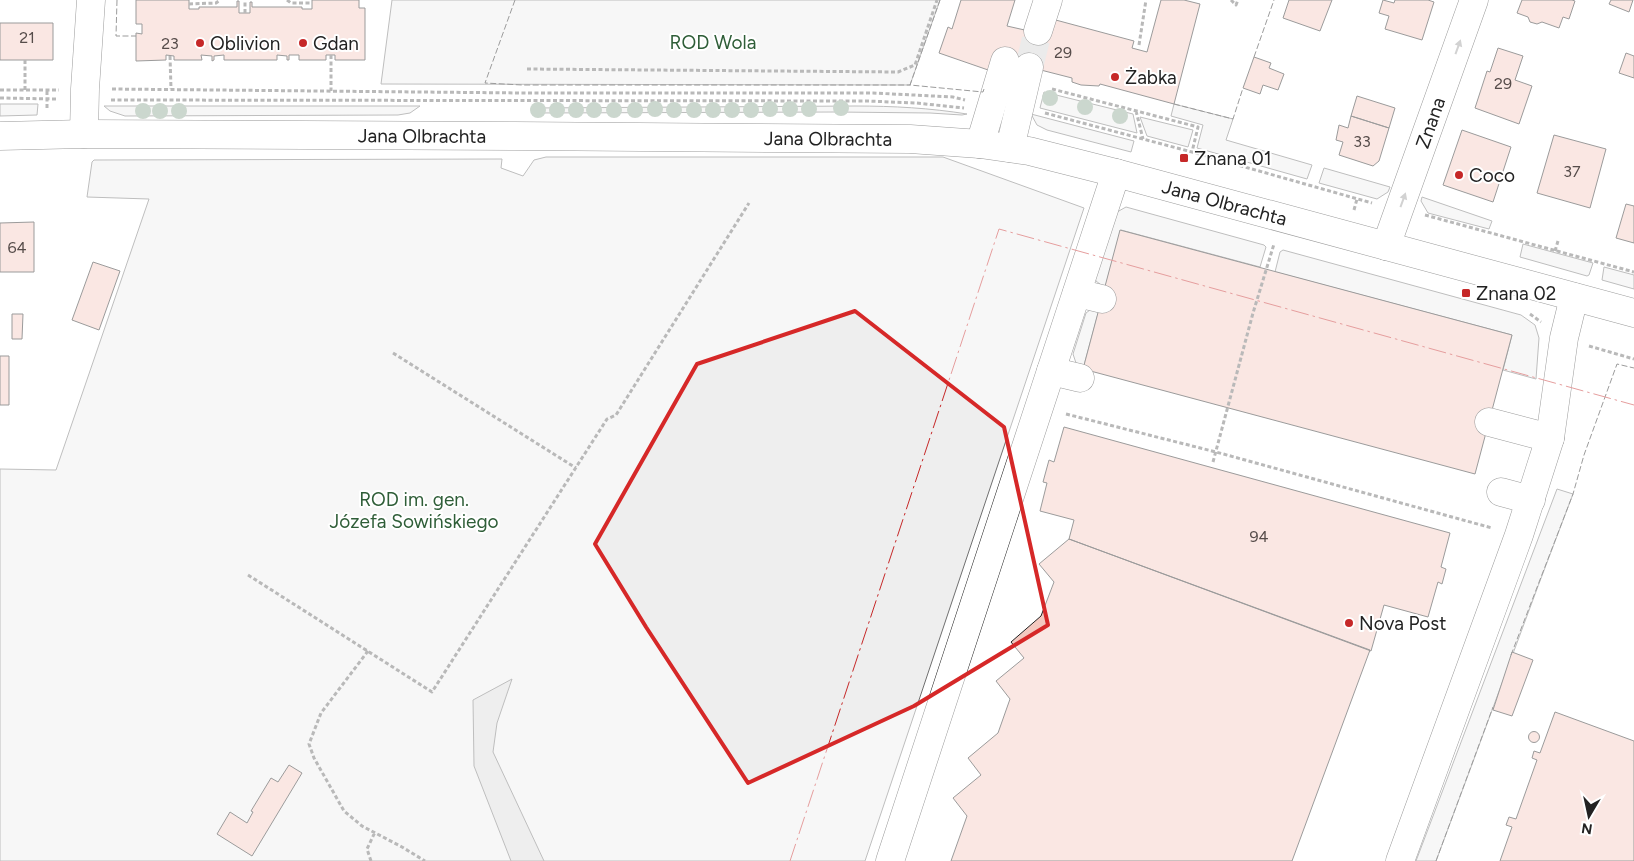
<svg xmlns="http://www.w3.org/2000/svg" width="1634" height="861" viewBox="0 0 1634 861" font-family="Figtree,sans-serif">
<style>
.green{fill:#eee;stroke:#6f6f6f}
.water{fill:#d9d9d9;stroke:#6f6f6f}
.building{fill:#f3c9c0;stroke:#222}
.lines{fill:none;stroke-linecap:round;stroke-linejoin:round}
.minor-tunnel{stroke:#d3d3d3;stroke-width:28;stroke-dasharray:28 14;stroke-linecap:butt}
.minor-casing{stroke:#222;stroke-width:29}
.path{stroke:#646464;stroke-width:3;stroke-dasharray:4 2.5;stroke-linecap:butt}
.minor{stroke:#fff;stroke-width:28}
.fence{stroke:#222;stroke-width:1;stroke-dasharray:6 2.5;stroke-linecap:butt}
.power{stroke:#c62828;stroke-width:1;stroke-dasharray:18 4 2.5 4;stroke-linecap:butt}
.tree{fill:#8da692}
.oneway{fill:#9c9c9c}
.marked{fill:none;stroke:#d62828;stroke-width:4;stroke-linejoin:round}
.poi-dot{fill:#c62828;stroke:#fff;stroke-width:2}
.labels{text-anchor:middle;stroke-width:4;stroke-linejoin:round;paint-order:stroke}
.number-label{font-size:16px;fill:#564c4a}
.park-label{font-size:19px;fill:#2f5e38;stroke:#fff}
.poi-label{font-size:19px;fill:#222;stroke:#fff;text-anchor:start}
.street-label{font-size:19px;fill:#222;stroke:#fff}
</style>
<rect width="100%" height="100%" fill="#fff"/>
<!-- green -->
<path class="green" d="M392 0H940L910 85 381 84Z
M1044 92 1133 114 1137 133 1040 108Z
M0 104H38L37 115 0 116Z
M1174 104 1233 119 1226 140 1312 165 1307 179 1197 148 1203 125 1171 116Z
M104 106H420L410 113 398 115 125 116 110 111Z
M855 106C893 106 930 108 967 114L962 115 930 113 837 112 532 113 531 108Z
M1031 114 1134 141 1131 152 1047 130 1037 125Z
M1140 117 1193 130 1188 147 1147 136Z
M546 157H943L1084 208 865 861H0V469L56 470 149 199 87 197 92 162 94 160 502 159 501 168 523 176 534 160Z
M1324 168 1390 187 1388 192 1377 199 1319 183Z
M1422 197 1492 221 1489 229 1428 213 1421 201Z
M1126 207 1264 245 1266 247 1260 267 1121 230 1105 288 1096 281 1094 275 1117 212Z
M1523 244 1593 263 1589 275 1587 276 1520 257Z
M1283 250 1521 315 1535 325 1539 338 1536 379 1503 370 1512 335 1275 272 1280 252Z
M1604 267 1634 275V289L1602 280Z
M1090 310H1099L1083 369 1076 363 1073 354 1086 313Z
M1557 489 1573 494C1526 616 1482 739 1436 861H1416Z"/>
<!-- water -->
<path class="water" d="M512 679 497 723 493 752 544 861H511L474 766 473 700Z"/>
<!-- building -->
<path class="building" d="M136 0H189V9H199V7H237V1H239V13H250V2H252V7H302V9H312V0H359V8H365V60H335V55H326V60H299V55H289V60H287V56L277 55V60H224V55L214 56V60L212 61V56L201 55 202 60H174V56L166 55V60L136 61V33L142 34V24H136Z
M961 0H1015L1007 26 1029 31 1052 19 1134 41 1132 48 1147 52 1161 0H1184L1200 4 1174 104 1100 84 1099 86 1081 85 1072 82V78L1029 67 991 71 939 53 948 27 952 29Z
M1289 0H1332L1320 31 1283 18Z
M1383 0 1394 3 1395 0H1428L1434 2 1422 40 1385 29 1389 16 1379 13Z
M1522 0H1572L1575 1 1569 19 1563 17 1559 28 1542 22 1537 24 1530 22 1528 17 1517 13Z
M1611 0H1633L1629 12 1609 4Z
M0 23H53V60H0Z
M1498 48 1523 56 1515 80 1532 86 1519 124 1475 108 1487 71 1490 72Z
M1626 53 1634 56V78L1619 73Z
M1254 57 1271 63 1269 68 1284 74 1278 90 1263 85 1260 94 1243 88Z
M1357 96 1395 108 1389 128 1351 116Z
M1351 116 1389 128 1379 161 1373 166 1339 155 1343 142 1336 140 1339 125 1348 128Z
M1462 130 1511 147 1493 202 1443 185Z
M1554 135 1606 149 1590 208 1537 193Z
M1626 204 1634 206V243L1616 238Z
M34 222V272H0V223Z
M1120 230 1512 335 1475 474 1083 369Z
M93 262 120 271 99 330 72 320Z
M12 314H23L22 339H12Z
M0 356H9V405H0Z
M1064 427 1450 533 1441 567 1446 569 1442 584 1438 582 1428 617 1384 605 1371 651 1069 539 1074 520 1040 511 1047 483 1043 482 1049 460 1054 462Z
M1069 539 1370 650 1292 861H951L967 816 953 798 981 775 968 758 998 733 1010 699 996 681 1024 658 1011 642 1041 616 1054 582 1039 564Z
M1512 652 1533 660 1512 716 1493 710Z
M1555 712 1634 741V861H1500L1512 827 1506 825 1509 817 1516 819 1537 760 1532 758 1534 751 1540 753Z
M1528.5 737a5.5 5.5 0 1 1 11 0a5.5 5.5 0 1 1-11 0Z
M289 765 302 773 252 856 217 834 230 812 247 823 253 812 251 811 271 778 278 782Z"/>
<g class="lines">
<!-- minor-tunnel -->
<path class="minor-tunnel" d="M1029 67 1038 31"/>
<defs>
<g id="minor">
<path d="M1038 31 1048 0"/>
<path d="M84 134 85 89 91 0"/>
<path id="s1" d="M0 136 84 134 515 136 910 139 980 144 1029 151 1116 173 1634 313"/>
<path d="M980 144 1005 61"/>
<path d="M1010 148 1029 67"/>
<path id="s2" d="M1386 246 1474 0"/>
<path d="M1077 293 1102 299"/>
<path d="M1051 371 1080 378"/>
<path d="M1489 422 1550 438"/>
<path d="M1501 492 1531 500"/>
<path d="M890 861 1116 173"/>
<path d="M1400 861 1519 535 1550 438 1564 338 1574 297"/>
</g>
</defs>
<!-- minor casing -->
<use href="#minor" class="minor-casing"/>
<!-- path -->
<path class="path" d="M287 0 291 3H312
M1231 0 1236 5 1238 0
M189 4 216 3 220 0
M245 13V0
M1139 45 1146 0
M331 55V91
M170 56 171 89
M25 60V90
M527 69 898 72 915 65 937 0
M112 89 523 93H873L953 97 965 100
M1052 89 1198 127 1192 152
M0 90H59
M0 98 57 99
M111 100 867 101 916 103 964 108
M47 108V90
M1136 111 1143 139
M1045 113 1192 152 1372 203
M1354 210 1357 199
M1425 215 1634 272
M1555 251 1558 241
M1530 314 1541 322
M1589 346 1634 359
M393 353 576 468
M1066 414 1216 452 1492 528
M1213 462 1253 313 1274 244
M248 575 432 692 607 419 616 415 749 203
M368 651 321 713 309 744 314 758 344 811 362 826 402 847 425 861
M371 861 367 849 375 832"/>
<!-- minor -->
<use href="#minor" class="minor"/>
<!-- fence -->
<path class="fence" d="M117 0 116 36H136
M515 0 485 83 522 85H910
M940 0 910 85 983 92 984 89
M1254 57 1274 0
M1174 104 1233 119 1243 88
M1511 655 1573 494 1584 455 1617 364 1634 368
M1436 861 1493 707"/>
<!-- power -->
<path class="power" d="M790 861 999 229 1634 405"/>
</g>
<!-- trees -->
<g class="tree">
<circle cx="1050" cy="98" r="8"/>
<circle cx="1085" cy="107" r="8"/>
<circle cx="841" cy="108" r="8"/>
<circle cx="655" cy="109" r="8"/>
<circle cx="770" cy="109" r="8"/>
<circle cx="790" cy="109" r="8"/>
<circle cx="809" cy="109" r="8"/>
<circle cx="538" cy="110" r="8"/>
<circle cx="557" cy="110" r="8"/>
<circle cx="576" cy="110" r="8"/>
<circle cx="594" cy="110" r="8"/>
<circle cx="614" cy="110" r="8"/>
<circle cx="635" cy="110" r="8"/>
<circle cx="674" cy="110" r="8"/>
<circle cx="694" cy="110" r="8"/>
<circle cx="713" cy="110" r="8"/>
<circle cx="732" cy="110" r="8"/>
<circle cx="751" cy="110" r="8"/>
<circle cx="143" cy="111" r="8"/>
<circle cx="160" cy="111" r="8"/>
<circle cx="179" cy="111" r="8"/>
<circle cx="1120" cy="116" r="8"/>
</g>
<!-- one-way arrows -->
<defs><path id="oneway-solid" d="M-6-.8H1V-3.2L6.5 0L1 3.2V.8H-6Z" transform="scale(1.25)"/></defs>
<g class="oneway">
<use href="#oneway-solid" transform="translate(1458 47) rotate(-70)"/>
<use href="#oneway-solid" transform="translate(1403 200) rotate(-70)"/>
</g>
<!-- marked area -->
<path d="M0 0H1634V861H0ZM855 311 1004 427 1048 625 914 706 748 783 646 627 595 544 697 364Z" fill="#fff" fill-opacity=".55" fill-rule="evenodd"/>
<path class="marked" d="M855 311 1004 427 1048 625 914 706 748 783 646 627 595 544 697 364Z"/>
<!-- markers -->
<g class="poi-dot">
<circle cx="200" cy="43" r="5"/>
<circle cx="303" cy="43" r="5"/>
<circle cx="1115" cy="77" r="5"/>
<rect x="1179" y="153" width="10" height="10" rx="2.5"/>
<circle cx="1459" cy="175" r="5"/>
<rect x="1461" y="288" width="10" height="10" rx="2.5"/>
<circle cx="1349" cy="623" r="5"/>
</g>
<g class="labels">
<!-- number labels -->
<g class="number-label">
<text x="27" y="43">21</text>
<text x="170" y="49">23</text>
<text x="1063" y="58">29</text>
<text x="1503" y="89">29</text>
<text x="1362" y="147">33</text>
<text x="1572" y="177">37</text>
<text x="17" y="253">64</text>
<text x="1259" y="542">94</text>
</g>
<!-- park labels -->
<g class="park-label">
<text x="713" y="49">ROD Wola</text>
<text x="414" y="506">ROD im. gen.<tspan x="414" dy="22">Józefa Sowińskiego</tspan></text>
</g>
<!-- poi labels -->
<g class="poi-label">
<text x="210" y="50">Oblivion</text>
<text x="313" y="50">Gdan</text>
<text x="1125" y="84">Żabka</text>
<text x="1194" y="165">Znana 01</text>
<text x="1469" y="182">Coco</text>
<text x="1476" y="300">Znana 02</text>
<text x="1359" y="630">Nova Post</text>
</g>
<!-- street labels -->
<g class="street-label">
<text dy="7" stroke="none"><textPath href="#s2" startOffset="131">Znana</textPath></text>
<text dy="7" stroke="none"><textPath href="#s1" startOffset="422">Jana Olbrachta</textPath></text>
<text dy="7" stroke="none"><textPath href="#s1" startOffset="828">Jana Olbrachta</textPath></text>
<text dy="7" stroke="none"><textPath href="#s1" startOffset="1232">Jana Olbrachta</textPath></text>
</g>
</g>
<!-- north arrow -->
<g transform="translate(1589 816) rotate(189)" stroke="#ffffff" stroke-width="4" paint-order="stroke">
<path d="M0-4L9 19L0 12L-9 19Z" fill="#222222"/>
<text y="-8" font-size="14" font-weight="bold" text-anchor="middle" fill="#222222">N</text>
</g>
</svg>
